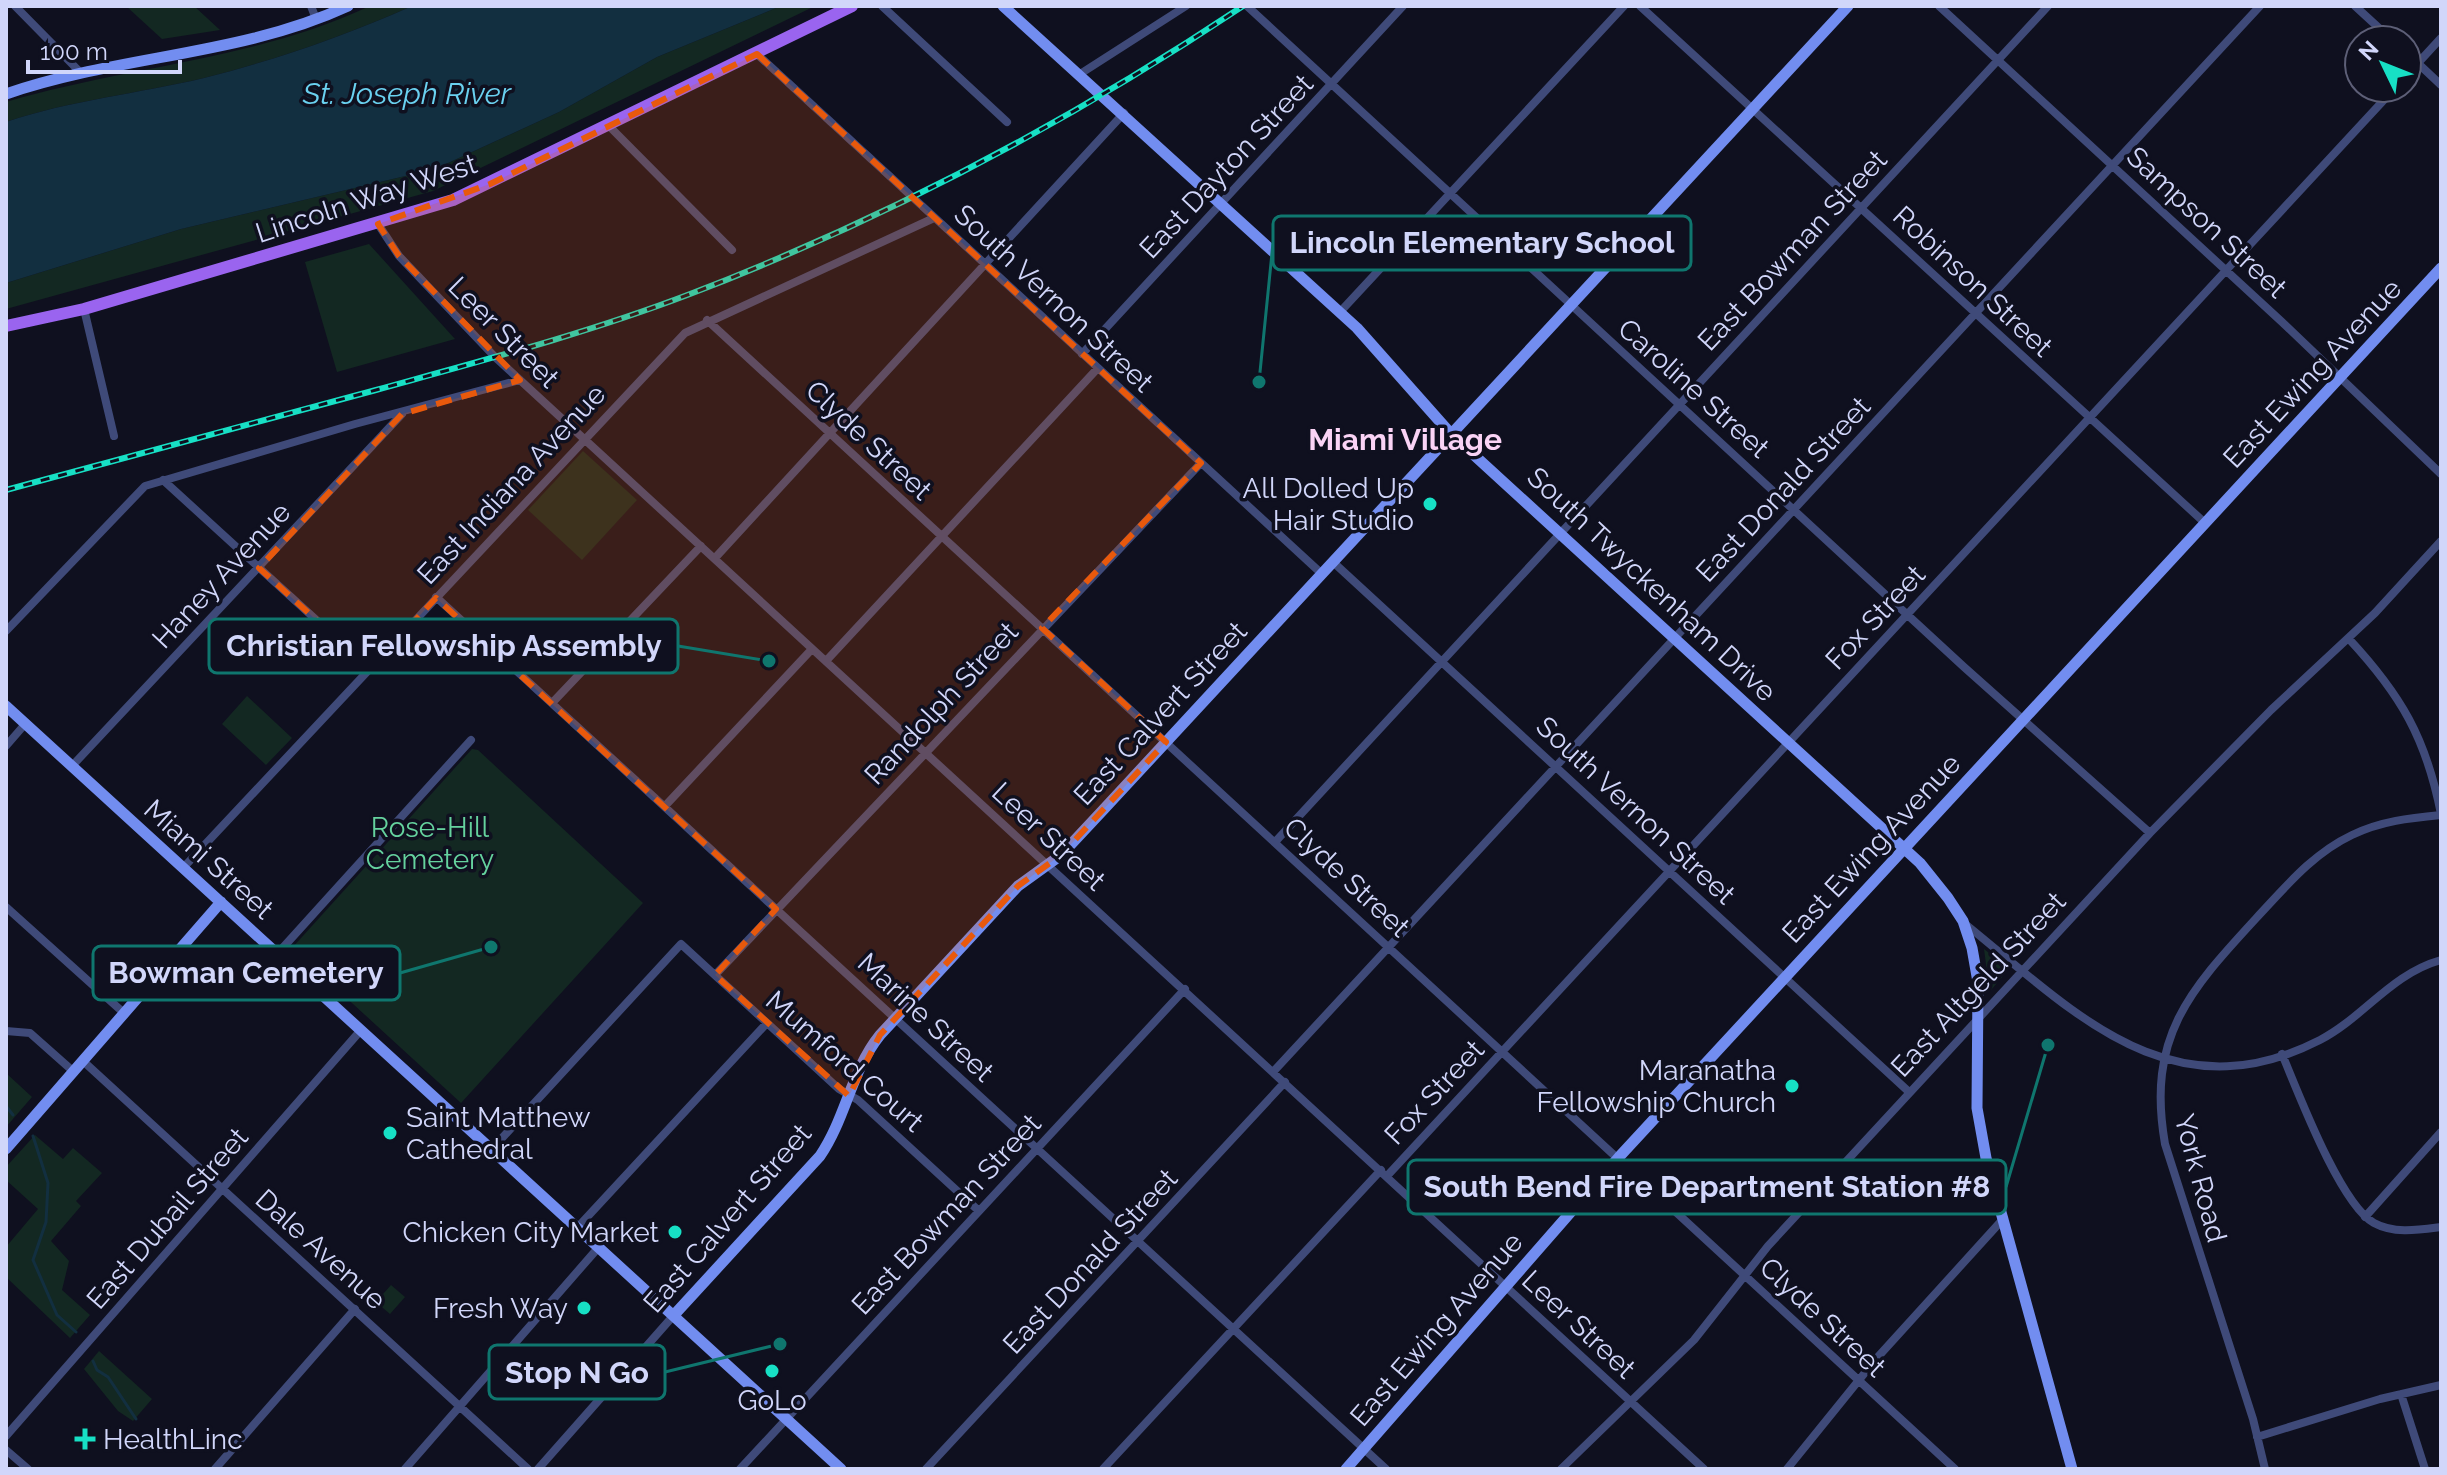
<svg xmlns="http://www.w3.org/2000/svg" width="2447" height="1475" viewBox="0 0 2447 1475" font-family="Raleway,sans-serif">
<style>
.green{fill:#132822}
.water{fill:#122f40}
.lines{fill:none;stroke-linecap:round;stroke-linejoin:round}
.stream{stroke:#122f40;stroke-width:3}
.street{stroke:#3f4a79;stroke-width:8}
.secondary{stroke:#728df0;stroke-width:11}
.primary{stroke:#9a64ef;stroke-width:12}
.rail-casing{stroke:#17e0c5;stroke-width:6}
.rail{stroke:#0f101f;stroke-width:3;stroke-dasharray:9;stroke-linecap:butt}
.marked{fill:#e8590c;fill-opacity:0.2;stroke:#e8590c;stroke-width:6;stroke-dasharray:16 10;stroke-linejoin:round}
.poi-dot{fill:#17e0c5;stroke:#0f101f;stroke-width:3}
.labels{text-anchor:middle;stroke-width:7;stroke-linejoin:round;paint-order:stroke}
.street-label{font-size:28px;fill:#d1d6fa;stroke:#0f101f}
.poi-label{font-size:28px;fill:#d1d6fa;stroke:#0f101f;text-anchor:end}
.park-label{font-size:28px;fill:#65d29e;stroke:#0f101f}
.water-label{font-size:30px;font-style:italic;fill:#6ad1f0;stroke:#0f101f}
.neighbourhood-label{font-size:30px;font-weight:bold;fill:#fad3f5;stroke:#0f101f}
.leader{fill:none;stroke:#0f766e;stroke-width:3}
.callout-dot{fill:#0f766e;stroke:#0f101f;stroke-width:3}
.callout{fill:#0f101f;stroke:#0f766e;stroke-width:3}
.callout-label{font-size:30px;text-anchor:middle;font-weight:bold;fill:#d1d6fa}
</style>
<rect width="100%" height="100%" fill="#0f101f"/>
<!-- green -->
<path class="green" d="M126 6H194L220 30 162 39Z
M370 6H412C345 36 275 60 204 78 137 94 71 100 6 122V102C127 66 255 60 370 6Z
M781 6H815L433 191 6 309V283L181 229 435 169 559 112 657 57Z
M369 244 455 339 337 372 305 262Z
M583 451 637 500 582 560 528 510Z
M247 696 292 738 266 765 222 724Z
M472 749 478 750 643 903 461 1103 292 948Z
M1984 949 2009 969 1991 990 1989 987Z
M6 1073 32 1097 6 1127Z
M35 1135 63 1159 73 1148 102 1173 76 1201 81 1206 51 1241 69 1261 62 1290 90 1315 70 1338 6 1277V1247L38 1209 6 1180V1167Z
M391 1285 405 1297 390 1314 376 1302Z
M99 1351 152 1399 133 1421 118 1411 84 1369Z"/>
<!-- water -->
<path class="water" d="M412 6H781L657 57 559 112 435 169 181 229 6 283V122C71 100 137 94 204 78 275 60 345 36 412 6Z"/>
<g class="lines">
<!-- stream -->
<path class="stream" d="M6 1106 13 1115
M33 1136 48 1183 46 1222 33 1260 57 1315 76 1332
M93 1361 97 1370 108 1377 136 1419"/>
<!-- street -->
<path class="street" d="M15 6 79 71
M311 6 316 19
M882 6 1007 122
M1247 6 1964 667 2150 833
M1640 6 2205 523
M1939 6 2282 322 2441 474
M2355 6 2392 40
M2407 53 2441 85
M757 54 1322 574
M1080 74 1186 6
M2407 75 2441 38
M609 126 732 250
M378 224 399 256 495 357 1704 1469
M84 309 114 436
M1340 312 1624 6
M707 320 1955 1469
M1082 354 1403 6
M163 480 370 669
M715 558 1124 113
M1333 562 1908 1091
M436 597 1386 1469
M6 631 145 486 355 424 520 380
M2349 639C2401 695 2426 738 2441 814
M826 661 1097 369
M553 702 701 546
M6 746 26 723
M72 766 402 414
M665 806 812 649
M1276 841 2048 6
M183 868 685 333 934 218
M6 907 125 1014
M1964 923C2072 1010 2170 1117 2320 1040 2364 1017 2391 974 2441 960
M278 953 471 740
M715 975 1201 463
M6 1031 30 1033 74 1072
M2282 1054C2298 1092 2340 1204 2374 1223 2394 1234 2418 1230 2441 1227
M83 1061 528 1469
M1273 1072 2260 6
M491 1150 681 944 839 1089 858 1100 979 1211
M1387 1176 2395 88
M2365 1217 2441 1132
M577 1228 767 1023
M2401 1394 2425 1469
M6 1436 361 1030
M2257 1437 2380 1399 2441 1385
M6 1450 28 1469
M215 1469 355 1309
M405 1469 598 1248
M538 1469 674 1315
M740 1469 1185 989
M926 1469 1285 1082
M1103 1469 1381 1170
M1561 1469 1694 1340 1768 1246 2150 833 2271 710 2375 613 2441 541
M1787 1469 1876 1359 2004 1218
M2265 1469 2253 1419 2165 1144C2146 1035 2191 989 2260 914 2288 884 2314 853 2352 835 2381 821 2410 818 2441 815"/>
<!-- secondary -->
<path class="secondary" d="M1003 6 1357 328 1451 434 1920 863 1948 898 1963 921 1972 948 1978 982 1977 1108 1986 1158 2072 1469
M6 94C119 55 240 56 348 6
M6 706 841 1469
M6 1149 221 902
M674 1315 820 1156C846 1118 851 1071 880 1035L1018 886 1061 855 1104 809 1848 6
M1346 1469 1619 1157 2441 268"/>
<!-- primary -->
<path class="primary" d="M6 326 84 309 453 200 852 6"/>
<defs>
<path id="rail" d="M6 490C129 457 252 423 376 390 481 361 588 333 690 294 886 219 1069 122 1243 6"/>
</defs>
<!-- rail casing -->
<use href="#rail" class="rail-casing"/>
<!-- rail -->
<use href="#rail" class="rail"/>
</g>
<!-- marked area -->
<path class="marked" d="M757 54 1201 463 1042 628 1166 742 1061 855 1018 886 880 1035 849 1096 715 975 776 909 436 598 370 669 259 568 402 414 520 380 399 256 378 224 490 184Z"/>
<!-- markers -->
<g class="poi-dot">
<circle cx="1430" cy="504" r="8"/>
<circle cx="1792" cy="1086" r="8"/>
<circle cx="390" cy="1133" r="8"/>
<circle cx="675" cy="1232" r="8"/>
<circle cx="584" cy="1308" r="8"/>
<circle cx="772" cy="1371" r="8"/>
<path d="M81 1427h8v8h8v8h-8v8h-8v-8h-8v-8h8z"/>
</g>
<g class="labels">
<!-- street labels -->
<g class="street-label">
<text transform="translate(1226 166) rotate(-47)" y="10">East Dayton Street</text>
<text transform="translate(366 198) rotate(-18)" y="10">Lincoln Way West</text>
<text transform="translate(2207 222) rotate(43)" y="10">Sampson Street</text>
<text transform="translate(1792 250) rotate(-47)" y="10">East Bowman Street</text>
<text transform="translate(1973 281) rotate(43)" y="10">Robinson Street</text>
<text transform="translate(1054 298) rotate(43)" y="10">South Vernon Street</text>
<text transform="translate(504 332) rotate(45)" y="10">Leer Street</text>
<text transform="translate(2312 373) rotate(-47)" y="10">East Ewing Avenue</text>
<text transform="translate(1694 388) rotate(42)" y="10">Caroline Street</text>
<text transform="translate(869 440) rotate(43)" y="10">Clyde Street</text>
<text transform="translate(511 484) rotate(-47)" y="10">East Indiana Avenue</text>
<text transform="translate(1783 489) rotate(-47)" y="10">East Donald Street</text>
<text transform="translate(221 575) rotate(-47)" y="10">Haney Avenue</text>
<text transform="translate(1652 584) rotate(43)" y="10">South Twyckenham Drive</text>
<text transform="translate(1875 617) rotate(-47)" y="10">Fox Street</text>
<text transform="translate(941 703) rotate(-47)" y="10">Randolph Street</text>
<text transform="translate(1160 713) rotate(-47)" y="10">East Calvert Street</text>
<text transform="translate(1636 810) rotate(43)" y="10">South Vernon Street</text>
<text transform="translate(1049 836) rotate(43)" y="10">Leer Street</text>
<text transform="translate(1871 848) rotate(-47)" y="10">East Ewing Avenue</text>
<text transform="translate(209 859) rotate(42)" y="10">Miami Street</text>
<text transform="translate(1347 877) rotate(43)" y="10">Clyde Street</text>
<text transform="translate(1978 984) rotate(-47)" y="10">East Altgeld Street</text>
<text transform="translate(926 1017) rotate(43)" y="10">Marine Street</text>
<text transform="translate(845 1061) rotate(41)" y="10">Mumford Court</text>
<text transform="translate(1434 1092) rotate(-47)" y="10">Fox Street</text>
<text transform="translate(2201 1178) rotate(75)" y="10">York Road</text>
<text transform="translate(946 1214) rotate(-47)" y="10">East Bowman Street</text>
<text transform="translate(167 1218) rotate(-49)" y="10">East Dubail Street</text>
<text transform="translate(727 1218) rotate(-49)" y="10">East Calvert Street</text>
<text transform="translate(321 1249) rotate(42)" y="10">Dale Avenue</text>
<text transform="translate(1090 1261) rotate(-47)" y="10">East Donald Street</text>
<text transform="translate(1823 1317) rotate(43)" y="10">Clyde Street</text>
<text transform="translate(1579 1324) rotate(43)" y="10">Leer Street</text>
<text transform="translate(1436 1329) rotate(-49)" y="10">East Ewing Avenue</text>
</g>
<!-- poi labels -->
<g class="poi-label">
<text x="1414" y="498">All Dolled Up<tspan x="1414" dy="32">Hair Studio</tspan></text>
<text x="1776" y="1080">Maranatha<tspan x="1776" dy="32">Fellowship Church</tspan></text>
<text x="406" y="1127" text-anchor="start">Saint Matthew<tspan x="406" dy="32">Cathedral</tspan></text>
<text x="659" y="1242">Chicken City Market</text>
<text x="568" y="1318">Fresh Way</text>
<text x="772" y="1410" text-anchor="middle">GoLo</text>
<text x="103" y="1449" text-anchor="start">HealthLinc</text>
</g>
<!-- park labels -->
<g class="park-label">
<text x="430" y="837">Rose-Hill<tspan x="430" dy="32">Cemetery</tspan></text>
</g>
<!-- water labels -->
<g class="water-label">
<text x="407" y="104">St. Joseph River</text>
</g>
<!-- neighbourhood labels -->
<g class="neighbourhood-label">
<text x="1405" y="450">Miami Village</text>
</g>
</g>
<!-- callouts -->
<path class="leader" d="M1259 382L1273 243M769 661L678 646M491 947L400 973M2048 1045L2006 1187M780 1344L665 1372"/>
<g class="callout-dot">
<circle cx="1259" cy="382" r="8"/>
<circle cx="769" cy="661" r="8"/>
<circle cx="491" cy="947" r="8"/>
<circle cx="2048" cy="1045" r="8"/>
<circle cx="780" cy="1344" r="8"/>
</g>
<g class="callout">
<rect x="1273" y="216" width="418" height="54" rx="8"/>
<rect x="209" y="619" width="469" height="54" rx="8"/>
<rect x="93" y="946" width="307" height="54" rx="8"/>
<rect x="1408" y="1160" width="598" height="54" rx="8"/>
<rect x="489" y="1345" width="176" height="54" rx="8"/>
</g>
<g class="callout-label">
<text x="1482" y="253">Lincoln Elementary School</text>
<text x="444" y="656">Christian Fellowship Assembly</text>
<text x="246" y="983">Bowman Cemetery</text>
<text x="1707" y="1197">South Bend Fire Department Station #8</text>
<text x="577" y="1383">Stop N Go</text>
</g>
<!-- border -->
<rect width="2447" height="1475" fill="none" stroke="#d1d6fa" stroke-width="16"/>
<!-- north arrow -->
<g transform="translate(2383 64) rotate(313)"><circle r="38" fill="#0f101f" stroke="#5d5f77" stroke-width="2"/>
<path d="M0-6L14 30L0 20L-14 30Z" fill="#17e0c5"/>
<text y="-12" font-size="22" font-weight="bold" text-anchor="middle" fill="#d1d6fa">N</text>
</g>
<!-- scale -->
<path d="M28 60v12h152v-12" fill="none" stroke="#d1d6fa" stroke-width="4"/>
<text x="40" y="60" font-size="24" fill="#d1d6fa" stroke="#0f101f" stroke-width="6" paint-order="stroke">100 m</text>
</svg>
